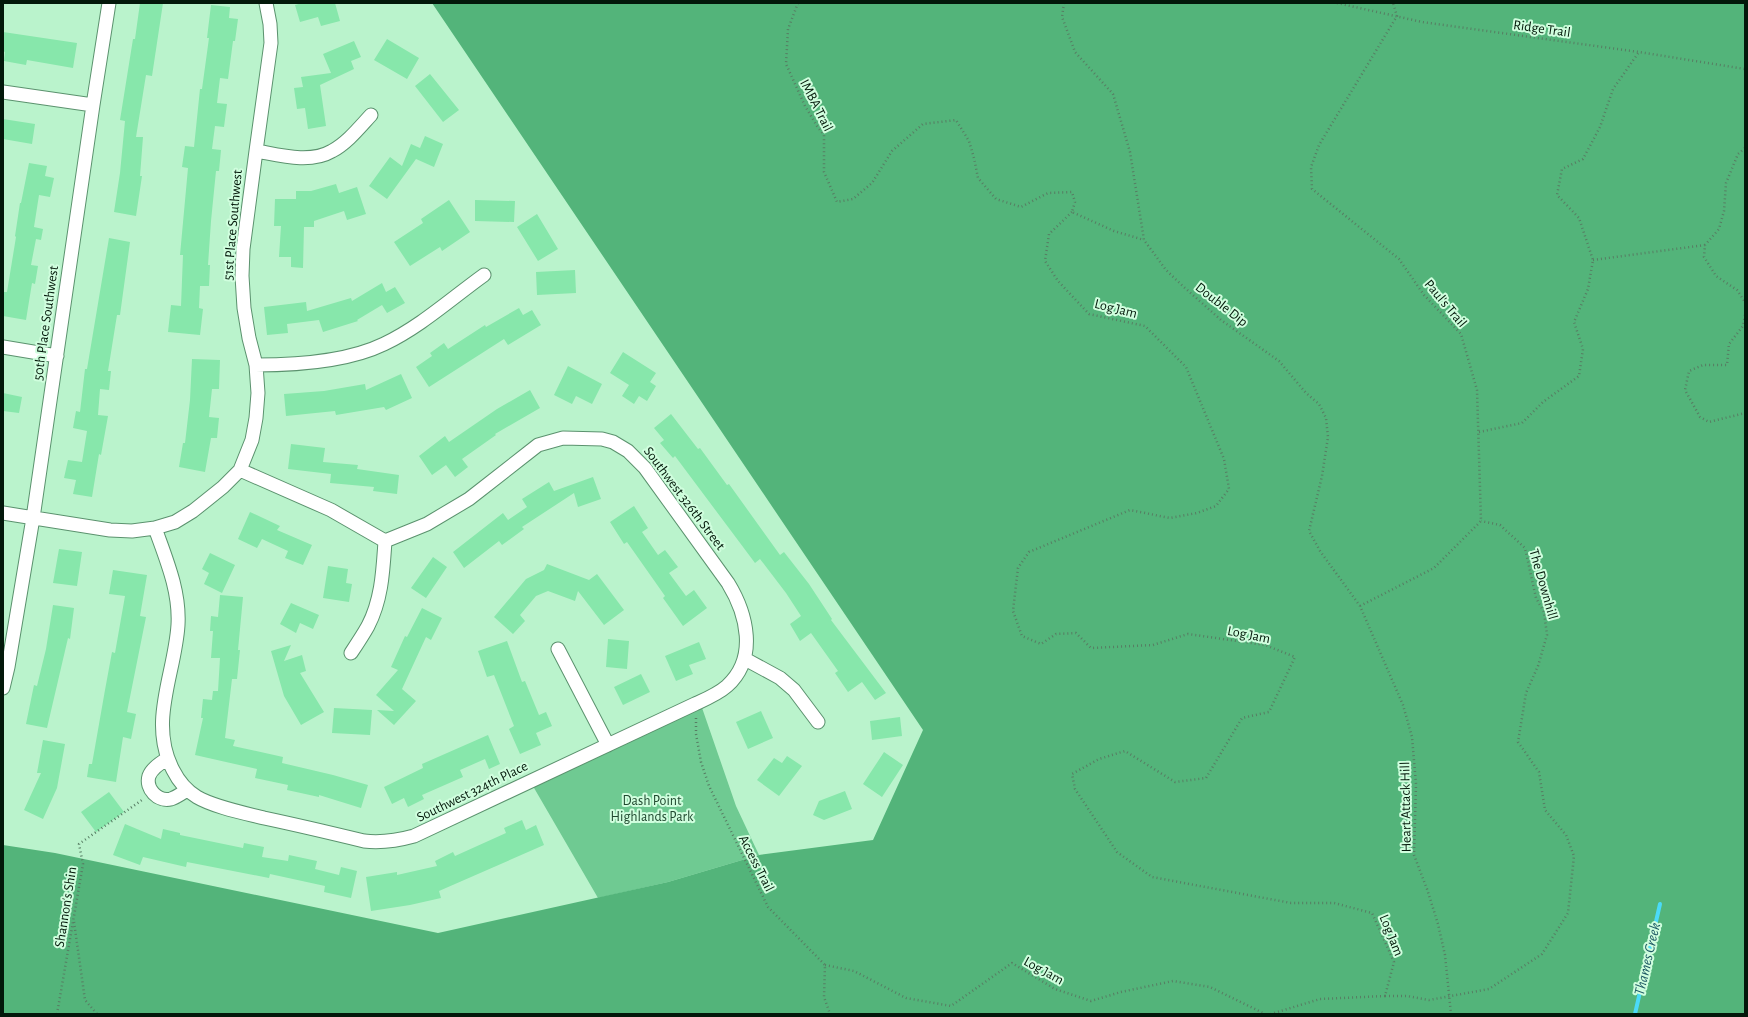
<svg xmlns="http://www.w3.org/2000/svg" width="1748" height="1017" viewBox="0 0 1748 1017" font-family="'Alegreya Sans',sans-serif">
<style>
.green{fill:#6fca92}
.forest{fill:#53b47a}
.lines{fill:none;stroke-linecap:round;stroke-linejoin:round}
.stream{stroke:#4bdaf8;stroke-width:4}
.building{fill:#87e7ab}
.minor-casing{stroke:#5b926e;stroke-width:15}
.path{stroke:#577d63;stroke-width:2.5;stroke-dasharray:1 3;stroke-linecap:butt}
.minor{stroke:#fff;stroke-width:13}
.labels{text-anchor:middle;stroke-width:4;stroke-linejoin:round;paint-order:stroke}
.street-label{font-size:14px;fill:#03180a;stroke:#d0fede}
.park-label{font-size:14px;fill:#20482f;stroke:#d0fede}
.water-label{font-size:15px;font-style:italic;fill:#1c5763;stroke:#d0fede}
</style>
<rect width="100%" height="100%" fill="#baf3cc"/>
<!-- green -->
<path class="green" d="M700 702 736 806 759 855 668 882 598 898 530 781Z"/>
<!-- forest -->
<path class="forest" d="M432 3H1745V1014H3V845L55 853 438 933 668 882 759 855 873 840 923 730Z"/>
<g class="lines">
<!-- stream -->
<path class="stream" d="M1635 1014 1660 904"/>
</g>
<!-- building -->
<path class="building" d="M140 3H163L152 76 146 75 136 137H143L140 176H142L136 216 114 212 120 173 125 121 120 120 133 39H135Z
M302 3H335L340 21 321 26 318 17 300 22 295 5Z
M211 5 230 7 229 18 238 19 235 41H233L228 79 220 78 217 103 227 104 224 127 215 126 212 149 221 150 219 171H216L211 221 208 265H210L209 286H200L199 308 203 309 200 335 168 332 171 305 181 306 183 255H180L188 168 182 167 185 146 194 147 200 89H202L209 38H207Z
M3 32 77 43 73 68 27 60 26 65 4 61 5 52 3 51Z
M387 39 419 58 407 79 374 60Z
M354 41 361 57 351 61 354 69 320 85 326 126 308 129 305 108 297 109 294 88 303 87 301 77 331 73 323 54Z
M430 74 459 110 443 122 415 86Z
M3 119 35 124 32 144 3 139Z
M425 136 443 144 434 167 416 159 387 199 369 186 390 157 402 166 411 144 420 148Z
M29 163 47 166 45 176 54 178 50 197 39 195 34 227 43 229 41 240 36 239 31 265 38 266 35 284 32 283 26 320 3 316V292H7L16 237 15 236 20 203H21Z
M336 184 339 193 357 187 366 214 347 220 344 211 314 221V227H304L303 268 291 267V257H279L281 226H274L275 199H296V191H311Z
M449 200 470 232 442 251 440 247 410 266 394 242 423 223 421 219Z
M475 200 515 201 514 222 475 221Z
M537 214 558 249 538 261 517 227Z
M109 238 130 242 120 315H117L108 371H111L109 390 100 389 98 415 108 416 101 455 99 454 92 497 73 494 76 480 64 478 68 460 82 462 87 431 73 428 76 411 80 412 85 369H87Z
M575 270 576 293 537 295 536 272Z
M382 283 386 292 395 287 405 303 387 313 382 305 357 320 358 321 323 332 319 320 287 324 288 333 267 335 264 307 306 302 307 311 351 298 352 301Z
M519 308 523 315 532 310 541 325 508 345 504 339 429 387 416 367 432 356 430 353 444 343 448 349 485 325 486 327Z
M623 352 656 373 650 382 656 386 647 401 639 396 634 404 622 396 629 385 610 373Z
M192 359 220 360 219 389H212L209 417 219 418 217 438H211L205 472 179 467 183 443H185L190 400Z
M568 366 602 384 592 404 576 396 572 404 554 395Z
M401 374 412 398 386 410 384 407 336 415 335 411 286 416 284 394 324 391 365 384 366 390Z
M530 390 540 408 495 434 496 435 462 459 468 467 455 477 446 465 432 475 419 456 445 436 449 442 497 409Z
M3 393 22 397 19 413 3 411Z
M671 414 698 449 700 448 727 485 729 484 780 555 784 552 809 584 832 619 831 620 886 693 875 700 862 682 848 692 835 673 838 671 811 633 800 641 790 624 801 616 786 593 760 559 755 563 675 456 673 458 660 443 664 440 654 428Z
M291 444 325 448 323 462 358 465 357 469 399 475 397 494 373 491 374 487 330 483 331 474 288 469Z
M593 477 601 499 578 507 574 493 522 527 524 529 502 545 499 541 464 568 453 552 503 513 508 520 527 507 522 499 549 482 554 491Z
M634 506 648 528 642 532 658 555 665 550 678 567 669 573 686 596 694 590 707 608 683 626 663 598 665 596 627 542 624 544 610 522Z
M250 512 280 526 277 530 312 545 303 565 285 558 288 551 262 539 257 548 238 539Z
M59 549 82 552 77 586 53 583Z
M210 553 235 565 222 593 204 584 209 573 202 569Z
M433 557 447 567 426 598 411 588Z
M547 564 589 580 597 574 624 610 604 625 578 591 575 601 548 591 536 596 520 615 525 621 513 634 494 617 526 579 544 570Z
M328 566 348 569 346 583 352 584 349 602 323 598Z
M113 570 147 575 140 616 146 617 127 712 136 714 131 739 123 737 116 782 87 777 89 764H92L105 690 112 652 115 653 125 596 109 594Z
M220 595 243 597 238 650H240L237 679H232L225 738 235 740 233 746 283 757 282 763 333 775 368 785 361 808 319 795V797L287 790 288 785 255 778 257 769 195 755 203 718H201L203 699 212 700 213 691H218L220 658H211L213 631H210L211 616 218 617Z
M291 603 319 615 313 629 300 623 296 633 280 624Z
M53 605 74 608 70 639 68 638 47 728 26 724 34 685 37 686 46 649Z
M422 608 442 618 431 640 426 637 402 689 416 701 394 725 377 710 394 711 376 695 398 670 391 667 405 636 407 637Z
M608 639 629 641 627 669 606 667Z
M507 641 522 682 525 681 539 715 546 712 552 726 536 733 541 745 520 754 509 729 514 726 494 675 487 677 478 651Z
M699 642 706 659 689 665 693 674 676 681 665 656Z
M291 645 284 661 302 655 306 671 300 673 324 712 301 725 284 696 271 651Z
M641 674 650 692 623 705 614 687Z
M334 708 372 710 370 735 332 733Z
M761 711 773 738 748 749 736 722Z
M900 717 902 736 872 740 870 721Z
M488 735 500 764 489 769 485 759 460 770 463 777 422 795 424 799 408 807 404 798 392 804 384 787 423 768 422 764Z
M43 740 65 744 57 788 43 819 24 810 41 773H37Z
M884 752 903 765 882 797 863 784Z
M787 756 802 766 779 796 757 780 774 758 782 763Z
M845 791 852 809 824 820 813 815 819 801Z
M109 792 124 812 96 832 81 812Z
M522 820 526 830 536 825 544 845 439 891 441 898 410 905 371 911 366 877 397 872V875L437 866 435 861 453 852 455 856 506 833 504 828Z
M125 824 161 839 163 829 180 833V835L243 848 244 843 264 847 262 857 288 861 289 855 317 861 315 869 339 875 341 867 357 871 351 898 324 892 325 886 270 874 269 878 187 862 186 867 143 857 140 865 113 855Z"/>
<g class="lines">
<defs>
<path id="minor" d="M3 92 93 105
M256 151C279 155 310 164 332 151 347 143 359 128 371 115
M3 347 57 356
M256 365C297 365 347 362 384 344 420 327 452 298 484 275
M3 513 110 530 132 531 155 528 175 522 193 511 223 487 240 470 252 440 256 418 258 393 256 365 249 338 244 308 242 276 243 249 256 151 271 43 270 24 266 3
M155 528C166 559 180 591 178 625 175 674 148 722 173 770 178 780 187 791 197 797 214 807 244 813 264 818 297 825 331 833 364 841 382 843 396 841 414 836L695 704C706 699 718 694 727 686 758 658 747 614 728 583L645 468 628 451 613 442 602 439 563 438 538 445 469 499 427 524 385 541 331 510 240 470
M558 649 608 745
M351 653C357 644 363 635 368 626 382 599 383 570 385 541
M745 659 780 678 794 690 818 722
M3 688 8 667 33 518 93 105 109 3
M167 759C160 763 152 768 149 776 145 789 158 802 171 799 177 797 182 793 187 790"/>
</defs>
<!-- minor casing -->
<use href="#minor" class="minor-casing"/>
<!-- path -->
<path class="path" d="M798 3 788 29 786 64 805 106 817 126 824 135V172L837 202 853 199 872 183 892 151 923 124 956 120 969 141 974 158 978 178 996 199 1021 207 1048 193 1072 192 1075 202 1072 212 1114 231 1144 240
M1064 3 1062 17 1075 52 1113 94 1130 152 1144 240 1166 270 1185 288 1221 320 1279 361 1306 393 1319 404 1326 418 1328 437 1322 476 1309 531 1320 551 1360 606 1403 705 1412 737 1416 784 1414 855 1427 889 1438 924 1445 955 1451 1014
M1337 3 1422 22 1639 52 1745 69
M1745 148 1738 154 1726 183 1724 211 1719 229 1705 245 1704 257 1716 276 1737 290 1745 302
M1072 212 1049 234 1045 261 1058 281 1089 314 1145 326 1186 367 1224 459 1229 489 1216 506 1197 513 1170 518 1130 510 1029 552 1018 568 1013 611 1022 636 1041 644 1056 634 1076 633 1091 648 1153 645 1188 634 1265 645 1295 657 1269 712 1242 718 1206 778 1175 782 1125 751 1099 759 1072 774 1075 789 1117 852 1152 877 1291 903H1334L1372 913 1394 962 1385 996 1320 999 1271 1014
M1593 260 1705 245
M1745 315 1743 326 1729 344 1727 365H1703L1689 371 1685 390 1700 417 1709 422 1745 413
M1479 432 1522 423 1543 402 1579 376 1583 349 1574 322 1588 289 1593 260 1579 218 1557 195 1562 169 1583 159 1600 127 1613 89 1639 52
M1360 606 1434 568 1481 521 1477 390 1461 334 1424 295 1399 259 1312 189 1311 167 1319 145 1397 16 1393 3
M696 718V734L701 762 709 786 768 907 825 965 824 997 830 1014
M74 922 85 1000 97 1014
M825 965 854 971 906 998 951 1006 1012 963 1055 989 1091 1001 1121 992 1173 981 1210 987 1265 1014
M1385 996H1407L1429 1000 1489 989 1542 954 1568 913 1574 856 1566 835 1545 810 1539 772 1518 742 1526 693 1538 666 1547 635 1544 612 1536 598 1525 548 1500 525 1481 521
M57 1014 83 864 79 844 142 800"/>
<!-- minor -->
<use href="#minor" class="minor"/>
</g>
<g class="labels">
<!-- street labels -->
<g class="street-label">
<text transform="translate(1542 28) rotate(8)" y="5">Ridge Trail</text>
<text transform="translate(817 105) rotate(63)" y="5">IMBA Trail</text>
<text transform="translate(232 225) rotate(-85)" y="5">51st Place Southwest</text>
<text transform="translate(1446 303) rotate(50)" y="5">Paul's Trail</text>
<text transform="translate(1222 304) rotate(38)" y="5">Double Dip</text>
<text transform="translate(1116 308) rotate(14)" y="5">Log Jam</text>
<text transform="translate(45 323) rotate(-82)" y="5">50th Place Southwest</text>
<text transform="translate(685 498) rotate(53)" y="5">Southwest 326th Street</text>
<text transform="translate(1544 584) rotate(74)" y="5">The Downhill</text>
<text transform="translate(1249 634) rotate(11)" y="5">Log Jam</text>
<text transform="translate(472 791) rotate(-26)" y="5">Southwest 324th Place</text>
<text transform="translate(1405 807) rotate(-91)" y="5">Heart Attack Hill</text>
<text transform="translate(757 863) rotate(63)" y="5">Access Trail</text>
<text transform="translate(65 907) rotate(-81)" y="5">Shannon's Shin</text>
<text transform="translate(1392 935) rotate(68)" y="5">Log Jam</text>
<text transform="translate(1044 970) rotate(29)" y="5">Log Jam</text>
</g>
<!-- park labels -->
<g class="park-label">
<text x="652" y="805">Dash Point<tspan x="652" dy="16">Highlands Park</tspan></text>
</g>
<!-- water labels -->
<g class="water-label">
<text transform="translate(1647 959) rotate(-77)" y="5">Thames Creek</text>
</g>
</g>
<!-- border -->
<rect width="1748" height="1017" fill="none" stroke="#03180a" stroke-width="8"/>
</svg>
